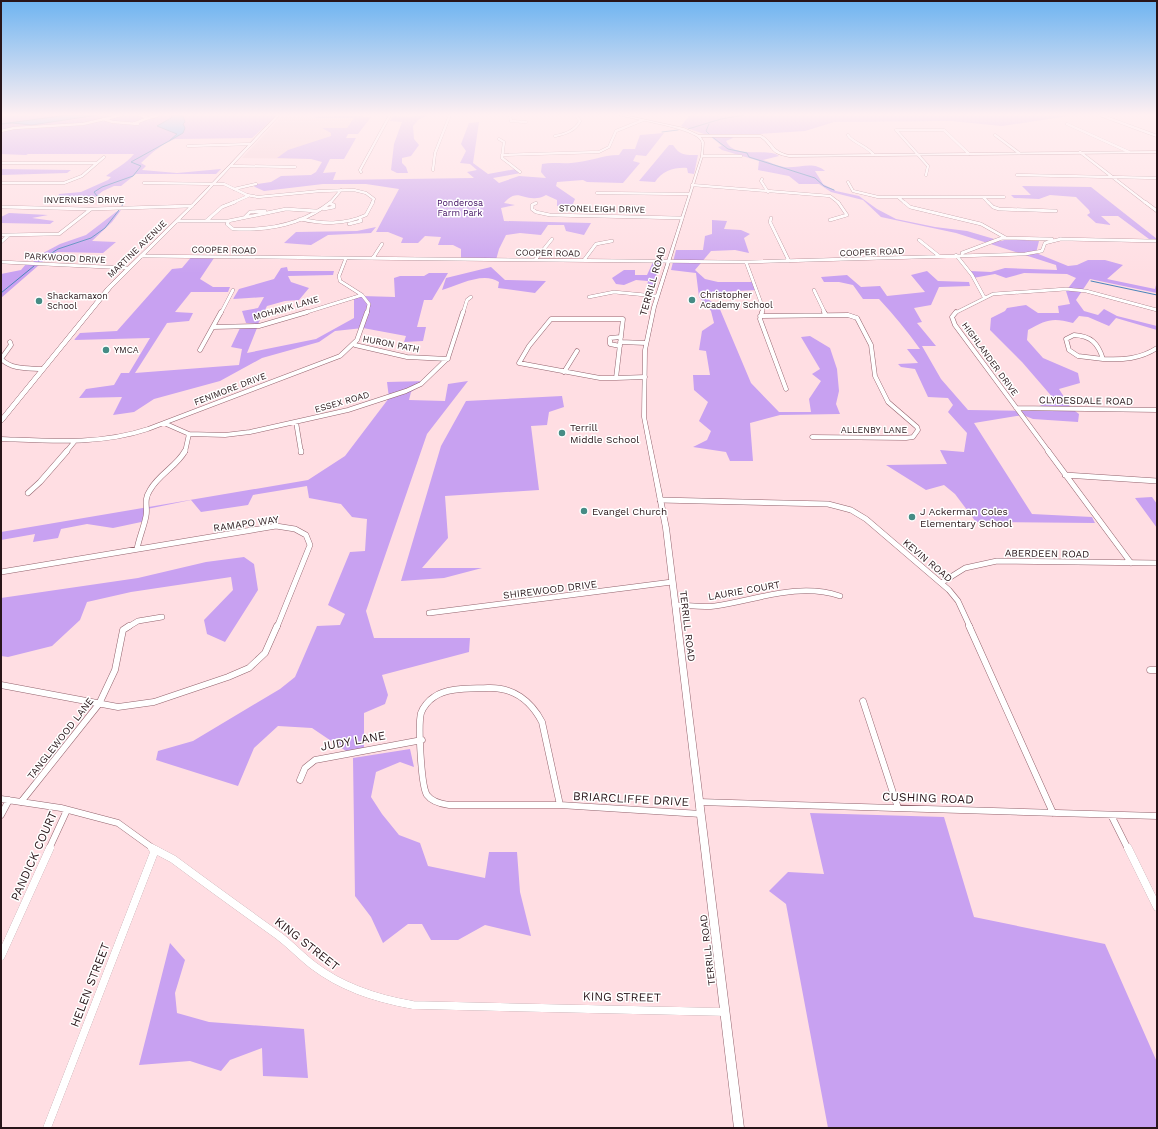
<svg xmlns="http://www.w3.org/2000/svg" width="1158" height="1129" viewBox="0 0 1158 1129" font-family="'Work Sans',sans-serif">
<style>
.built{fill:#f4ced5}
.green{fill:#c8a1f1}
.water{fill:#58b3ff;stroke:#4a84ba}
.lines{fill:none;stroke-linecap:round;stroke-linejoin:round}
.stream{stroke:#4a84ba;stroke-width:1}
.minor-far5-casing{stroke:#93636d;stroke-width:3}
.minor-far4-casing{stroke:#93636d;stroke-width:3.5}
.minor-far3-casing{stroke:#93636d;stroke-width:5}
.minor-far2-casing{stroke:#93636d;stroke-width:6}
.minor-far1-casing{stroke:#93636d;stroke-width:7}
.minor-casing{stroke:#93636d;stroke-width:8}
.tertiary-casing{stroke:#93636d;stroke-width:1}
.secondary-casing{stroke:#93636d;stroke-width:1}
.minor-far5{stroke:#fff;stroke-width:2.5}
.minor-far4{stroke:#fff;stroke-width:3}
.minor-far3{stroke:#fff;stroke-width:4}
.minor-far2{stroke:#fff;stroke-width:5}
.minor-far1{stroke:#fff;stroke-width:6}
.minor{stroke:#fff;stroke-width:8}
.tertiary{fill:#fff;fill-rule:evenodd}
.secondary{fill:#fff;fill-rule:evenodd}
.poi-dot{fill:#468c85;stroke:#fff;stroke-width:1.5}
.labels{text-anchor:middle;stroke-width:3;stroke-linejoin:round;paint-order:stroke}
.far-street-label{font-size:9px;fill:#281519;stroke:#fff}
.far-park-label{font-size:9px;fill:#400e62;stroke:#fff}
.far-poi-label{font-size:9px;fill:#281519;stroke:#fff;text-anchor:start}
.street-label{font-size:10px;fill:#281519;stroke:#fff}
.poi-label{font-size:10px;fill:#281519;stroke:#fff;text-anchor:start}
.near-street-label{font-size:12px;fill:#281519;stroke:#fff}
</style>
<rect width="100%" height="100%" fill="#ffdee3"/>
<!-- built -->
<path class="built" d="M281 117 355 118 326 159 242 158Z"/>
<!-- green -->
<path class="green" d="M1 115H278L252 138 175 139C161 144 152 153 141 163L146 166 142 170 177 173 221 169 216 174H136L121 186H114L103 191 95 197H58L59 194 81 192 108 180 111 177 106 176C116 168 126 164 134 154H28L26 155 1 154Z
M363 115 362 117H371L358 134H348L346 138H356L344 159H330L323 173 336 172 333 180 474 178 467 172 477 170 470 164 460 163 466 151 461 144 469 123 479 122 473 163 488 174 516 169 521 173 493 178 499 183 519 176 546 178 541 172 542 164C552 162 562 164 571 163 589 162 602 155 619 155L623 149H635L640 135 664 133 646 156 636 155 633 161 640 163 623 183 587 182 583 180 557 182 556 186 575 199 572 206H557V200L546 195C544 196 540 198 537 198 522 200 517 188 504 203L515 205 501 208 504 221 591 223 584 235 566 231 564 225H548L541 235 520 233 506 235 499 249 496 260 461 259V249L453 245H438L441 237 425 236 418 243H401L403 238 388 232H376L399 189 366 184H323L264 191 251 185 271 182 281 176 311 175 316 172 322 162 311 159 277 158 288 150 331 136V133L322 128H347L354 118H315L316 117Z
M417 115H427L418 120 413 126 414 139 419 145 411 156 402 158V163L406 167 408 173H397L391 170 394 144 402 122 390 121 393 116 411 117Z
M690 115H1075L1002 126 951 121 834 122 805 131 760 134H704L681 126Z
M710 136H731L733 138 726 141C735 160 767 147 779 156L763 160C770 162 777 166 784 167 798 169 813 160 825 171H815L823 184 836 191 859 196 877 209 896 219 935 227 967 231 1001 241 1008 239 1039 241 1036 253 1068 266 1077 265 1088 260H1105L1123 265 1107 279 1155 289 1157 281V293L1090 279 1076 300 1084 311 1098 315 1104 309 1117 316 1157 326V330L1116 318 1109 326 1088 317 1079 316 1073 323C1052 317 1046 320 1028 330L1027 340 1043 358 1078 373 1080 383 1059 389 1071 408 1079 414 1078 422 1033 419 1023 415 974 423 1032 514 1092 517 1095 523 976 522 955 494 944 485 926 490 886 465 947 464 940 450 964 452 967 433 948 412 953 405 948 398 928 397 915 369 901 367 898 364 918 363 907 349H920C907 331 894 315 879 299H863L853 285 839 282H824L821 277 847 275 861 287 880 286 887 296 925 292 911 275 927 271 938 281 969 282 970 286 939 287 931 305 914 308 922 322 917 323 936 346H922L941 379 968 410 1029 411 1054 399 1022 362 990 330 991 318 1005 311 1007 308 1026 305 1038 313H1059L1058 306 1070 304 1066 291 1076 278 1067 274 1024 273 1006 278 995 274 973 278 970 271 991 272 1005 268 1057 270 1056 265 956 233 881 217 863 200 831 192 819 184H799L789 176 758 170 759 161 722 150 718 147 722 146Z
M669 145H673C680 156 686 155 698 155L694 174 688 173 687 168C675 167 662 171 655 182L639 181Z
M1 169 71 170 67 173 1 175Z
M1022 186 1091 187 1157 239H1149L1118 216H1101L1111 225 1096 223 1087 215 1090 213 1089 210 1076 197 1050 195 1039 199 1014 198 1011 195H1031Z
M121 210 112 222 92 241 116 242 103 253 57 252 42 262H33L45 252 60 244 86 235 116 212Z
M9 213 48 215 32 218 54 221 50 224 1 223V217Z
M712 220 727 221 724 229 741 230 750 234 744 238 749 253 735 250 711 251 695 270 705 279 718 282H754L756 290 704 293 705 297 719 307 751 383 779 412H811L809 399 821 381 812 374 820 369 801 337 810 336 830 348 837 369 839 391 836 404 840 414 780 415 750 423 753 461H730L726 452 693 447 707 440 711 431 699 421 708 402 694 390 693 375H710L706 351 699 350 702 331 714 323 711 311 699 297 696 273 671 270 676 250H703L705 236 712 234Z
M376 227 371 233 328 235 311 245 284 243 296 232 357 231Z
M193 255H216L200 279 213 287H230L228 292H191L175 312 193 313 189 321 167 323 135 373 239 365 242 349 231 347 240 328H257L247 353 316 339 354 318V298L362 296 395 297 394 278 400 276H424L429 273H448L432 300H424L417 327H426L423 341 404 342 406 336 363 328 335 331 319 342 262 358 220 381 154 399 134 412 113 415 122 397 79 398 86 389 114 385 121 373H129L150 338 74 340 80 333 117 331 172 269 182 268Z
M653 262H661L651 290H646L648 281 636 280 624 285 616 284 612 278 624 270H635V275H647Z
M26 264 39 265 1 298V274L21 270Z
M287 267 288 271H334L333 275 288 276 291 282 309 288 299 300 285 301 267 306 258 324 246 323 242 311 258 308 264 297 233 299 239 289 274 279 281 268Z
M491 267 505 280 546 281 535 293 498 288 499 282C484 271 458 285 442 290L446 278Z
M427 381 411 392 409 400 445 401 448 384 468 381 427 434 366 611 374 638H470L469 652 382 675 388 695 385 704 364 713V751L349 753 312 728 278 726 254 748 238 786 156 760 158 751 193 741 280 689 295 677 317 626 340 625 345 614 328 605 350 552 365 551 367 519 352 517 341 504 309 498 307 486 253 495 248 505 201 512 191 500 147 509 146 521 113 528 87 524 61 529 58 538 33 542 35 534 1 540V532L308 480 345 456 389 398 387 382Z
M562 396 564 407 549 412 547 425 531 426 539 490 445 496 448 538 422 568H482L444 578 401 581 441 446 466 401Z
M1152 497 1157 504V528L1135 498Z
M244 557 254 564 258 590 225 642 207 634 204 620 233 590 231 577 131 592 87 602 80 620 52 646 8 657 1 656V598L138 578 206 562Z
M410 749 414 767 400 762 376 772 371 797 382 814 399 835 420 843 428 866 485 878 489 852H517L520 892 531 936 485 925 458 940H431L422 924H408L383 943 371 917 355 896 353 758Z
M810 813 944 817 974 917 1105 944 1157 1062V1128H828L786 904 769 891 788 872 824 874Z
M170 943 185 960 175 993 177 1013 209 1022 304 1029 308 1078 263 1076 262 1048 230 1060 221 1071 190 1061 139 1065Z"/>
<!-- water -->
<path class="water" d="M68 115H97L32 125 12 123 1 124Z
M172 115 183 116 185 122 183 124 185 128 183 133 169 141 177 134 157 126 171 118Z"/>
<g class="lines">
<!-- stream -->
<path class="stream" d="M709 124 706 131 709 134
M688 129 721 119 744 115
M662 132 678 130
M711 136 728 149 747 153 749 157 815 178 824 186 834 190
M122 206 124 199 97 196 94 192 102 187 133 176 141 166 131 162 169 141
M39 261 58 249 91 238 105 228 119 210
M1091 281 1157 295
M1 293 34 266"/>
<defs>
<path id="minor-far5" d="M510 115 511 121 526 122
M1100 115 1157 136
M148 118 157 116
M103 119 113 122 138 124
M133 124 148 118 139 115
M1067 124 1129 152
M1 131 14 128 83 124 122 115
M848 135C851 142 866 145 874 155
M995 135 1019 153
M555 136C565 134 575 131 580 121L576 115
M499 139 504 142 502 158 520 172
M188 146 251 144
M1080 152 1146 203
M502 155 599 152 609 147 616 131 643 120
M702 156H741
M1 163H97
M231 166 295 167
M433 170 435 153 450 115
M361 172 360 170 390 115
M926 175 928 166 896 130H944L969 154
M1017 175 1157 178
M762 179 761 181 768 192
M848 182 853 191 878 197H1004
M1 183H64L82 176 104 157
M144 183 224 184 247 195 258 197 320 191 354 190 366 193 374 199 372 203
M692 185 830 196 839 203
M234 189 256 184
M597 193 689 194
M898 197 905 203
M983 197 989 203
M232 203 248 196
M330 203 341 190"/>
<path id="minor-far4" d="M904 202 910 207 981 224 1006 238
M988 202 993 207 999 209 1056 211
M1145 202 1157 211
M536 203 532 205V209L536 212 550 215 682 218
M1 207 91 209 192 206
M324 209 334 207V205L331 204
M245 217 250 212 265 211
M771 218 770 222 789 261
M300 219C323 224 344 225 366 215L373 202
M830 220 847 215 838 202
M177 221H228L286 209 317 211
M206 221 222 207 235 202
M229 221 227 224 233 229C268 231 303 224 331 202
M349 224 361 221 360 218
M1 235 59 234 91 209
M1060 239 1157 241
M919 240 939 256
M1 242 9 235
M962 253 1002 238 1052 239
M956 255 972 275 984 297
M141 256 746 262 1025 254 1042 251 1045 243 1061 239
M346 258 339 276 340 281 362 295 369 304 367 313
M373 258 382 244
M535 260 552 239
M584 260 596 244 612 241
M1 262 127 268
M746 262 763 308 762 313
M814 290 825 313
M589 297 614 292 656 296
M221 313 233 290
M304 313 362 295
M463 313 467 300 471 297
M955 313 993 294 1066 289 1086 291 1157 310"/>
<path id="minor-far3" d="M762 312 760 319 786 389
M824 312 826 315
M956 312 952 317 955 325 1049 452
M760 316 848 315 857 318 871 345 875 376 888 402 917 427 918 430 913 437 906 438 812 437
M551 319H623L616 378H600L519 363 529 346Z
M213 327 259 326 307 312
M1074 335C1091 336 1098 343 1103 359L1078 356 1069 350 1066 339Z
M10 342 11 345 1 359C13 370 27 368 42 369
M620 342 646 343
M355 345 407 357 448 359
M620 346 610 344V338L621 337
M200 350 221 312
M1103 359C1123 360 1140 359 1157 348
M564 372 577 351
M616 378 645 377
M1016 408 1157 410
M296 422 301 452
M164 423 189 434 225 435 250 432 348 410 406 391 421 384 448 358 463 312
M1 439C51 441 100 445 148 429L340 356 357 340 367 312
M66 452 75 441
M185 452 189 434"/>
<path id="minor-far2" d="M301 451V452
M1048 451 1131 563
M1065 475 1157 481
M28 493 40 482 67 451
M660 500 828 504 851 510 866 519 949 590 958 601 970 627
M137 549C139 538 144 527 146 516 148 507 143 501 150 490 159 474 177 466 185 451
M1 572 276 526 295 529 306 535 310 545 277 627
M941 583 965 568 997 561 1157 563
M675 605C688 605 702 608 715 606 757 600 798 582 840 596
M429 613 672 582
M128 627 138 621 162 617"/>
<path id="minor-far1" d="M969 626 1053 813
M1150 670H1157
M1 685 118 707 154 702 228 677 249 668 265 653 277 626
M488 688C513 687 531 701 542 722L560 805H449C441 804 432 802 427 795 421 786 418 725 421 713 423 707 429 700 434 697 448 687 472 689 488 688Z
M863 701 898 808
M300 780 305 768 315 760 422 740
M1 799 61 808 118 823 154 849
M21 802 99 704 115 670 123 630 129 626
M699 802 1157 816
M560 805 701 814
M1 815 9 800
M1111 815 1128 849
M49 849 67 810"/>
<path id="minor" d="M152 848 173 859C208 885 244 911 279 936 292 946 302 957 314 966 343 988 378 999 413 1005L725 1012
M1128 848 1157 907
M1 956 50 848
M47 1128 155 850"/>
<path id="tertiary" d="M619 115H624L684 128 699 135H761C774 142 771 151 789 155L1157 151V153L789 157C785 156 780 155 776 153 770 149 767 141 760 137H701L704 142 703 156 656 307 647 350 646 417 669 528 744 1128H734L663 528 642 417 643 350 652 307 701 156C701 151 703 145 701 141 695 128 634 120 619 115Z"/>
<path id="secondary" d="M277 115H280L193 207 111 289 3 422 1 423V417L107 287 191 205Z"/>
</defs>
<!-- minor-far5 casing -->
<use href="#minor-far5" class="minor-far5-casing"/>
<!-- minor-far4 casing -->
<use href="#minor-far4" class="minor-far4-casing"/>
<!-- minor-far3 casing -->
<use href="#minor-far3" class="minor-far3-casing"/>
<!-- minor-far2 casing -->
<use href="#minor-far2" class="minor-far2-casing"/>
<!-- minor-far1 casing -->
<use href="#minor-far1" class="minor-far1-casing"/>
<!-- minor casing -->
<use href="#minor" class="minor-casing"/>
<!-- tertiary casing -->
<use href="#tertiary" class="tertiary-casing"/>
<!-- secondary casing -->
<use href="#secondary" class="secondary-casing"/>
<!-- minor-far5 -->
<use href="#minor-far5" class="minor-far5"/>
<!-- minor-far4 -->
<use href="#minor-far4" class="minor-far4"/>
<!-- minor-far3 -->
<use href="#minor-far3" class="minor-far3"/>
<!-- minor-far2 -->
<use href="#minor-far2" class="minor-far2"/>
<!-- minor-far1 -->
<use href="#minor-far1" class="minor-far1"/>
<!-- minor -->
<use href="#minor" class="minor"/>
<!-- tertiary -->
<use href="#tertiary" class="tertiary"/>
<!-- secondary -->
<use href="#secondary" class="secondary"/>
</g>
<!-- sky -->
<linearGradient id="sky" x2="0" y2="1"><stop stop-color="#6eb4f1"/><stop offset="0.42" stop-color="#fff0f2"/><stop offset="1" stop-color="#fff0f2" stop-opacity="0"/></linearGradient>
<rect width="1158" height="273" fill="url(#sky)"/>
<!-- markers -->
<g class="poi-dot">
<circle cx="692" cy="300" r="4"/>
<circle cx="39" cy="301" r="4"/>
<circle cx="106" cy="350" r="4"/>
<circle cx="562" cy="433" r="4"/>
<circle cx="584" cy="511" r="4"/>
<circle cx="912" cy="517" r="4"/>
</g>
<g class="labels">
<!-- far-street labels -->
<g class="far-street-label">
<text x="84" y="203">INVERNESS DRIVE</text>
<text transform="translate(602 209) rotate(1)" y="3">STONELEIGH DRIVE</text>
<text transform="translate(137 249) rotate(-44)" y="3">MARTINE AVENUE</text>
<text transform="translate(224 250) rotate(1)" y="3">COOPER ROAD</text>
<text transform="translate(872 252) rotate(-2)" y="3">COOPER ROAD</text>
<text transform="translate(548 253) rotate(1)" y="3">COOPER ROAD</text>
<text transform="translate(65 258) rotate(3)" y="3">PARKWOOD DRIVE</text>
<text transform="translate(286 308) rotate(-16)" y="3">MOHAWK LANE</text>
<text transform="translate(391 344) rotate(11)" y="3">HURON PATH</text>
<text transform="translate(990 359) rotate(54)" y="3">HIGHLANDER DRIVE</text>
<text transform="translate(230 389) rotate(-21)" y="3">FENIMORE DRIVE</text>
<text transform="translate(342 402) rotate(-16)" y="3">ESSEX ROAD</text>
<text x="874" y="433">ALLENBY LANE</text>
</g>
<!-- far-park labels -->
<g class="far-park-label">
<text x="460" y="206">Ponderosa<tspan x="460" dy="10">Farm Park</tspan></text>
</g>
<!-- far-poi labels -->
<g class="far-poi-label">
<text x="700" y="298">Christopher<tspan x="700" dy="10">Academy School</tspan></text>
<text x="47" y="299">Shackamaxon<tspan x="47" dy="10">School</tspan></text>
<text x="114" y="353">YMCA</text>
</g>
<!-- street labels -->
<g class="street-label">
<text transform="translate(652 281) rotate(-74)" y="4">TERRILL ROAD</text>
<text transform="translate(1086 400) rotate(1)" y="4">CLYDESDALE ROAD</text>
<text transform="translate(246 523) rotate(-8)" y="4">RAMAPO WAY</text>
<text transform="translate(1047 553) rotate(1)" y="4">ABERDEEN ROAD</text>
<text transform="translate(928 560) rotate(40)" y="4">KEVIN ROAD</text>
<text transform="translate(550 589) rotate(-7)" y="4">SHIREWOOD DRIVE</text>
<text transform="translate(744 590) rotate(-10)" y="4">LAURIE COURT</text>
<text transform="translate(688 626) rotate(83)" y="4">TERRILL ROAD</text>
<text transform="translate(60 738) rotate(-52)" y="4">TANGLEWOOD LANE</text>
<text transform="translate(707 950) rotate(-97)" y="4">TERRILL ROAD</text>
</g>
<!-- poi labels -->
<g class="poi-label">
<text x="570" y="431">Terrill<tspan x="570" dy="12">Middle School</tspan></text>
<text x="592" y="515">Evangel Church</text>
<text x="920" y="515">J Ackerman Coles<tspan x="920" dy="12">Elementary School</tspan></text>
</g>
<!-- near-street labels -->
<g class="near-street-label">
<text transform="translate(353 741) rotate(-10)" y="4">JUDY LANE</text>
<text transform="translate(928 798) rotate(2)" y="4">CUSHING ROAD</text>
<text transform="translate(631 799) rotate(3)" y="4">BRIARCLIFFE DRIVE</text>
<text transform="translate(34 856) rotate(-66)" y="4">PANDICK COURT</text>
<text transform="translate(307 944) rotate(38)" y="4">KING STREET</text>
<text transform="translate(90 985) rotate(-69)" y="4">HELEN STREET</text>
<text transform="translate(622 997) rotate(1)" y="4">KING STREET</text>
</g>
</g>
<!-- border -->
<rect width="1158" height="1129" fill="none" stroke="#281519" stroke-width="4"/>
</svg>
